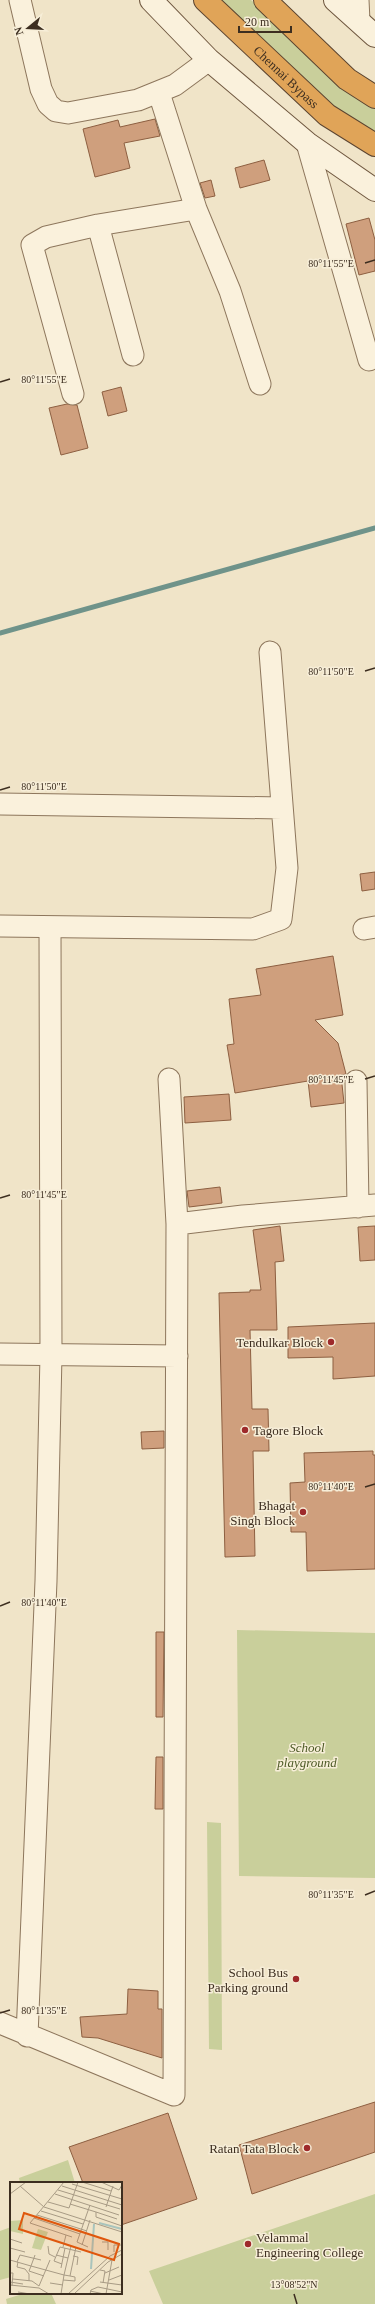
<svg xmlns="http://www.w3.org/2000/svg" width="375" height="2304" viewBox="0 0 375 2304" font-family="Georgia,serif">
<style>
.green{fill:#c9cf9b}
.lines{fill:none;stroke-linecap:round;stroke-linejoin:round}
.stream{stroke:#6f938a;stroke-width:5}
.building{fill:#cf9f7d;stroke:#8d5f41}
.street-casing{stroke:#8d765c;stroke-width:23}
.secondary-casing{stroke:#6f573f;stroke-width:24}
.highway-casing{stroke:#5b4430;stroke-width:24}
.street{stroke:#faf1dc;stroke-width:21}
.secondary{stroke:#faf1dc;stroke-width:22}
.highway{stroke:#e0a458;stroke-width:22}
.ticks{fill:none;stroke:#3d2e20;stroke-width:1.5}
.poi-dot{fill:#9e2a2b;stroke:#f7eed8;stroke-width:1.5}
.labels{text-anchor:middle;stroke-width:3;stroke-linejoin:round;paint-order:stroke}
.street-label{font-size:13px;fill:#3d2e20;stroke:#f7eed8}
.poi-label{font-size:13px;fill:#3d2e20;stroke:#f7eed8;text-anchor:end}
.park-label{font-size:13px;font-style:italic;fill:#4d5a26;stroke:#f7eed8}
.inset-river{fill:none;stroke:#a9c4bc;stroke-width:2}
.inset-road{fill:none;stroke:#a89b85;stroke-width:1}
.view{fill:#df570d;fill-opacity:0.15;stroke:#df570d;stroke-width:2}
.inset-edge{fill:none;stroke:#3d2e20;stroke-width:2}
.ticks-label{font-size:10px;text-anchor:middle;fill:#3d2e20;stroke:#f7eed8;stroke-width:3;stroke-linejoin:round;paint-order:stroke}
</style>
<rect width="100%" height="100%" fill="#f0e4c8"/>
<!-- green -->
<path class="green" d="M220 0H251L375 108V139L334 114Z
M237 1630 375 1633V1878L239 1876Z
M207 1822 221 1823 222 2050 209 2049Z
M68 2160 75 2183H20L19 2178Z
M375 2194V2304H163L149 2271Z
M11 2227V2277L0 2280V2231Z
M26 2293H51L56 2304H7L6 2299Z"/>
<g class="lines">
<!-- stream -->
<path class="stream" d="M0 633 375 528"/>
</g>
<!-- building -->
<path class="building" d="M155 119 160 136 124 143 130 168 95 177 83 129 118 120 120 127Z
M264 160 270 180 240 188 235 168Z
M211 180 215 196 205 198 200 183Z
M369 218 375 240V271L359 275 346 224Z
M121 387 127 411 108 416 102 392Z
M67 404 77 405 88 448 61 455 49 408Z
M375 872V889L362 891 360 874Z
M333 956 343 1015 315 1020 338 1043 346 1074 341 1075 344 1103 311 1107 308 1081 235 1093 227 1045 234 1044 229 999 261 995 256 969Z
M229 1094 231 1120 185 1123 184 1097Z
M220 1187 222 1203 189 1207 187 1191Z
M280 1226 284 1261 275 1262 277 1330H250L252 1409H268L269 1451H253L255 1556 225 1557 219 1293 250 1292V1290H261L253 1230Z
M375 1226V1260L360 1261 358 1227Z
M375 1323V1376L333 1379V1357L288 1358V1327Z
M164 1431V1448L142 1449 141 1432Z
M373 1451V1455H375V1569L307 1571 306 1532H291L290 1483 305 1482 304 1453Z
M156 1632H164L163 1717H156Z
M156 1757H163V1809H155Z
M128 1989 158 1991V2009H162V2058L98 2038 82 2037 80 2017 127 2014Z
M375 2102V2152L252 2194 239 2145Z
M168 2113 197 2199 121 2225V2183H83L69 2147Z"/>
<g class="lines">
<defs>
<path id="street" d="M20 0 41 89 48 104 56 111 68 113 138 100 175 85 209 60
M358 0 359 21
M159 93 196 209 230 291 260 384
M307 143 369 360
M98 225 133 355
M73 394 32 245 46 237 98 225 196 209
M0 804 282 808
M0 926 253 929 281 919 287 868 270 652
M364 929 375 927
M356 1081 358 1207
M177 1224 243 1216 375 1205
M0 1354 177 1356
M0 2023 174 2095 177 1224 169 1079
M27 2036 46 1581 51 1355 50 928"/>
<path id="secondary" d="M151 0 209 60 307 143 375 190
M335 0 375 36"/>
<g id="highway">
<path id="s1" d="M205 0 327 115 375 145"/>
<path d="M265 0 347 79 375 97"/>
</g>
</defs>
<!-- street casing -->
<use href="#street" class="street-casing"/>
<!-- secondary casing -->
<use href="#secondary" class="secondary-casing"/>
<!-- highway casing -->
<use href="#highway" class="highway-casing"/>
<!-- street -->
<use href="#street" class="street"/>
<!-- secondary -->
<use href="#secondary" class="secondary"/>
<!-- highway -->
<use href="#highway" class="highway"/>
</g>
<!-- ticks -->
<path class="ticks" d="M365 263 375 260M0 382 10 379M365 671 375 668M0 790 10 787M365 1079 375 1076M0 1198 10 1195M365 1487 375 1484M0 1606 10 1602M365 1895 375 1891M0 2013 10 2010M294 2294 297 2304"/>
<!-- markers -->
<g class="poi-dot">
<circle cx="331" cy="1342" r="4"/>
<circle cx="245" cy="1430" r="4"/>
<circle cx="303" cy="1512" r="4"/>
<circle cx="296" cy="1979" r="4"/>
<circle cx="307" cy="2148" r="4"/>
<circle cx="248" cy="2244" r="4"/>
</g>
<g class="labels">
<!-- street labels -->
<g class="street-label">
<text dy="5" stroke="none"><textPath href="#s1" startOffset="112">Chennai Bypass</textPath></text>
</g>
<!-- poi labels -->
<g class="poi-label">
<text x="323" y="1347">Tendulkar Block</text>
<text x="253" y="1435" text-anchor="start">Tagore Block</text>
<text x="295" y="1510">Bhagat<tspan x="295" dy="15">Singh Block</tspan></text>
<text x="288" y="1977">School Bus<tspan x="288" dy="15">Parking ground</tspan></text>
<text x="299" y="2153">Ratan Tata Block</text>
<text x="256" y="2242" text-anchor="start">Velammal<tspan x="256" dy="15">Engineering College</tspan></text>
</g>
<!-- park labels -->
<g class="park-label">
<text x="307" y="1752">School<tspan x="307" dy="15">playground</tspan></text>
</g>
</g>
<!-- overview -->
<g transform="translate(10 2182)">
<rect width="112" height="112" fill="#f0e4c8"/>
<path d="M13 38V52L0 49V39ZM28 47 38 50 31 68 22 66Z" fill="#c9cf9b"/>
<path class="inset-river" d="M89 41 112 47M81 87 84 42"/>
<path class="inset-road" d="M54 0 20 41 62 55M72 0 101 9M91 0 109 8 112 3M62 2 112 17M10 4 34 25 112 50M52 4 112 23M48 8 110 27M0 12 16 0M45 12 109 33M38 20 59 26 68 0M60 22 86 30M96 25 103 4M31 29 73 42M27 33 77 49M24 36 70 52M107 37 86 30V35L112 44M0 57 12 61M92 60H98V68M72 63 80 38M38 64 39 72 45 75M53 65 56 53M78 65 67 60 80 23M0 66 15 70M104 70V63H112M25 73 21 84 54 93 58 76M46 73 58 76 61 64M63 74 68 75 67 83M0 78 21 84 19 89 34 94M7 80 10 73 31 78M8 80 7 85 15 87 19 92V99M52 82 44 79 50 65 71 70M51 86 55 66M90 88 95 89 93 101M0 91H3L2 104M95 91 109 85M54 93 60 94 66 65M3 97 22 99 29 104 40 78M53 98 65 99V95L60 94M99 98 112 93M0 100 13 102M90 100 112 103M40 101 53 103M0 103 29 106 39 112M80 109 94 112M8 110 20 112M51 112 54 93M58 112 100 74 112 68M64 112 98 80 112 72M80 112 81 108 88 105 112 110M96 112 102 78"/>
<path class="view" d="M14 31 109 62 104 78 9 47Z"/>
<rect width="112" height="112" class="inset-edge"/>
</g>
<g class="ticks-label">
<text x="331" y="267">80°11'55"E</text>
<text x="44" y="383">80°11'55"E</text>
<text x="331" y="675">80°11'50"E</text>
<text x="44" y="790">80°11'50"E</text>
<text x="331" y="1083">80°11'45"E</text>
<text x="44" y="1198">80°11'45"E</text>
<text x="331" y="1490">80°11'40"E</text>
<text x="44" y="1606">80°11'40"E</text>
<text x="331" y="1898">80°11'35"E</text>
<text x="44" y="2014">80°11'35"E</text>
<text x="294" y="2288">13°08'52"N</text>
</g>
<!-- north arrow -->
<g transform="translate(28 28) rotate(252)" stroke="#f7eed8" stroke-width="3" paint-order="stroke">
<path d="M0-3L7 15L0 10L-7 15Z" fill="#3d2e20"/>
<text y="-6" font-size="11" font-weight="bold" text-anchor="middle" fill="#3d2e20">N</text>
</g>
<!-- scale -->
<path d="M239 26v6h52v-6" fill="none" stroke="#3d2e20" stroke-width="2"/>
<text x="245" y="26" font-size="12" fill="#3d2e20" stroke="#f7eed8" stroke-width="3" paint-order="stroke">20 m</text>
</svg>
